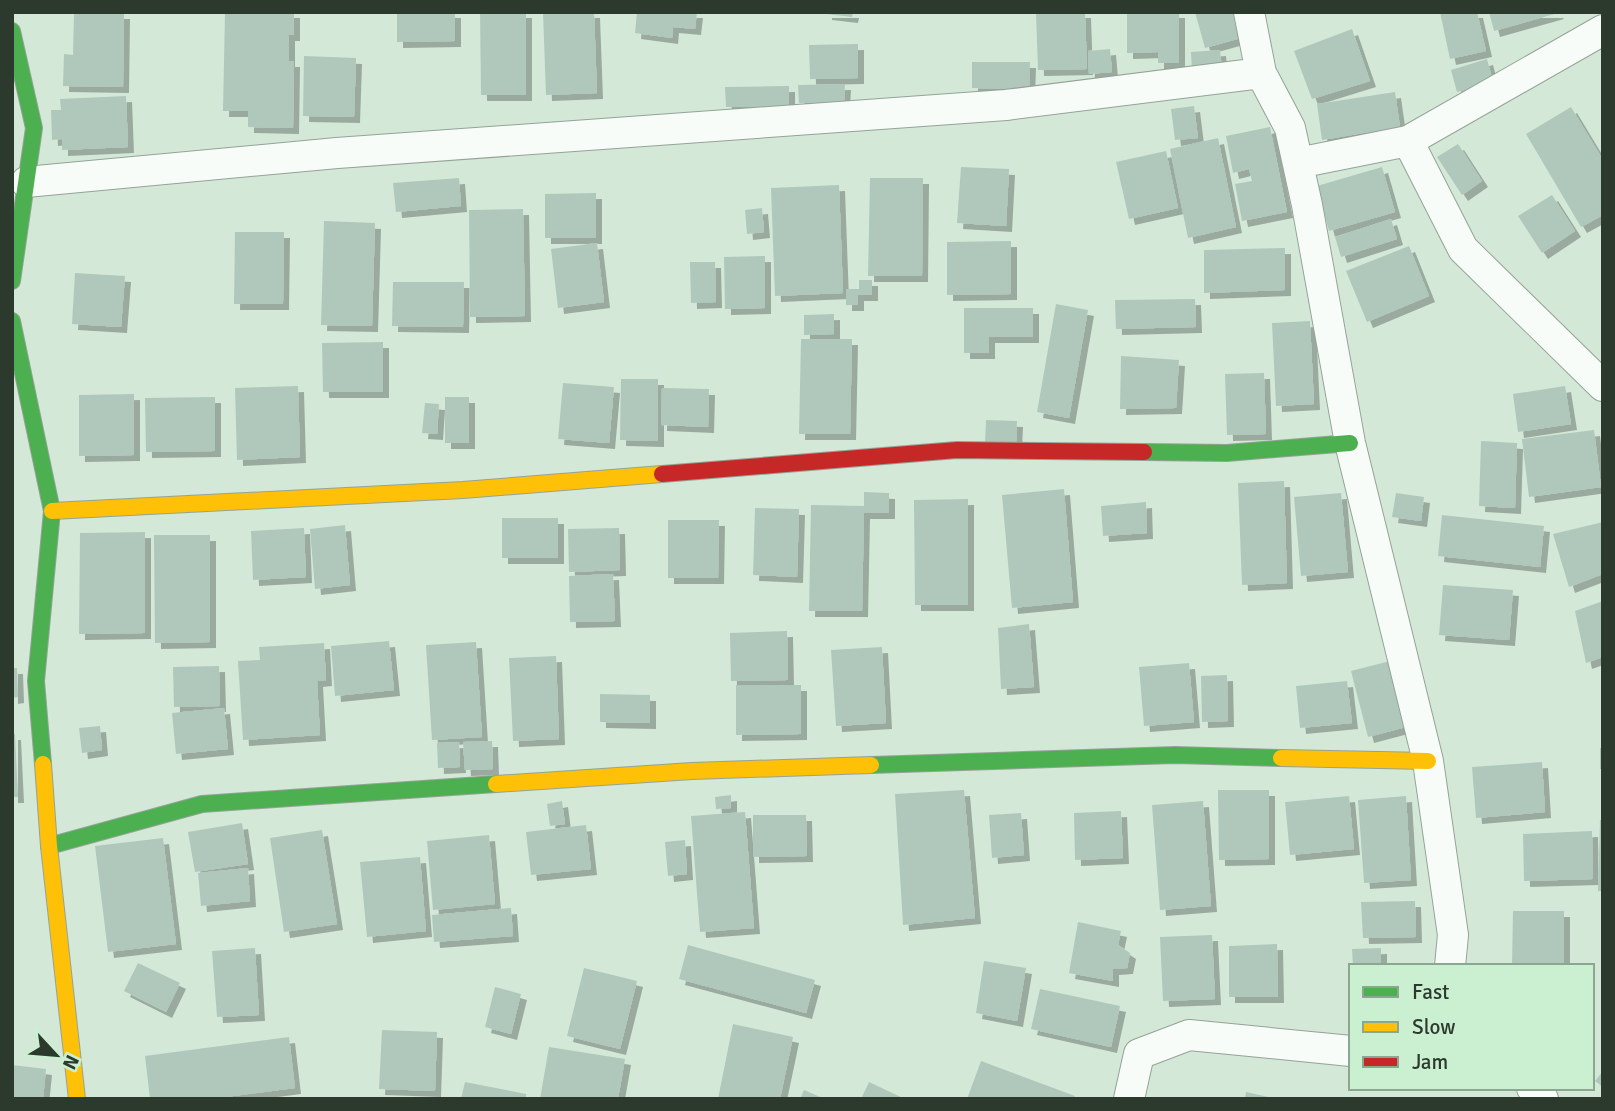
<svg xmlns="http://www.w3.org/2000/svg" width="1615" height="1111" viewBox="0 0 1615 1111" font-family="Signika,sans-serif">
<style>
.building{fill:#b0c8bc;filter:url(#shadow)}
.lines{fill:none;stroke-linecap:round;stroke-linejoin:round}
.street-casing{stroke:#94a397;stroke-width:32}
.fast-casing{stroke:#94a397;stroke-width:18}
.slow-casing{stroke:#94a397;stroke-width:18}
.jam-casing{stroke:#94a397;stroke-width:18}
.street{stroke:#f8fcf9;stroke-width:30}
.fast{stroke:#4caf50;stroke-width:16}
.slow{stroke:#ffc107;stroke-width:16}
.jam{stroke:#c62828;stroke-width:16}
</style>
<defs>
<filter id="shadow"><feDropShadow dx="6" dy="6" stdDeviation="0" flood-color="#0004"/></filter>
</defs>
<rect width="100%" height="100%" fill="#d3e8d7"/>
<!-- building -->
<path class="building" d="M225 12H294V35H289V61H294L293 128 248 127V111H223Z
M397 12H455V41L397 42Z
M480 12H526V95H481Z
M543 12H594L597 93 546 95Z
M637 12H697L695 29 673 27 672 38 635 33Z
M826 12H853L852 17 826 14Z
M1036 12H1085L1087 69 1038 70Z
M1127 12H1179V63H1158V52L1127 53Z
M1195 12H1241L1248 36 1205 48Z
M1440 12H1477L1486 51 1450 59Z
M1489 12H1557L1558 13 1494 31Z
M74 13H124L123 87 63 86 64 54 73 55Z
M1352 29 1370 81 1312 99 1294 51Z
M858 44V78L810 79 809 45Z
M1110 49 1112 72 1089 74 1088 51Z
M1220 50 1222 70 1192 72 1191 52Z
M304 56 356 58 354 117 303 116Z
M1487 59 1493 82 1457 92 1451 70Z
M972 62H1030L1029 89 972 88Z
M845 84 844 102 799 103 798 85Z
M789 86V106L726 107 725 87Z
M1395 92 1400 127 1322 140 1317 104Z
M126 96 128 147 62 150V139L52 140 51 110H61L60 99Z
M1194 106 1198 138 1175 140 1171 109Z
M1571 107 1603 160V215L1581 227 1526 134Z
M1270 127 1287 212 1242 221 1235 184 1252 181 1249 169 1233 173 1226 136Z
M1218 138 1236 227 1188 238 1170 149Z
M1458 144 1482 181 1462 195 1437 157Z
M1166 151 1178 208 1129 219 1116 162Z
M961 167 1009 169 1006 226 957 223Z
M1382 167 1395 212 1329 231 1317 186Z
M459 178 461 206 396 212 393 183Z
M870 178H923L922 276H868Z
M839 185 843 293 775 296 771 188Z
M596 193V238H545V194Z
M1552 195 1575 231 1542 253 1518 216Z
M762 208 764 232 747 234 745 210Z
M523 209 525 316 470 317 469 210Z
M1391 219 1397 239 1341 257 1335 237Z
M324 221 375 223 372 326 321 325Z
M235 232H284L283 304H234Z
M1011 241V294L947 295V242Z
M597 243 604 302 558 308 551 249Z
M1409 246 1429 296 1367 322 1346 271Z
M1285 248V290L1204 293V250Z
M765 256V308L725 309 724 257Z
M690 262H715L716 302 691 303Z
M75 273 125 276 121 327 72 324Z
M859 280H872V295H858V305H846V289H859Z
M393 282H464L463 327 392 326Z
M1195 299 1196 327 1116 329 1115 300Z
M1056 304 1088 310 1069 418 1037 412Z
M964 308H1033V337H989V353H964Z
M834 314V334L804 335V315Z
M1310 321 1314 404 1276 406 1272 323Z
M801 339H852L850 434H799Z
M383 342V392H323L322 343Z
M1121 356 1179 360 1176 408 1120 409Z
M1264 373 1266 434 1227 435 1225 374Z
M621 379H658V441L620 440Z
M563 383 614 387 609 443 558 439Z
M298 386 300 457 237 460 235 388Z
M1565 386 1571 424 1518 432 1513 394Z
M662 388 709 389 708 427 661 425Z
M134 394V455L79 456V395Z
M215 397V451L146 452 145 398Z
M445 397H469V443H445Z
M425 403 439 404 437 434 422 433Z
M986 420 1017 421 1016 443 985 442Z
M1594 430 1601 487 1529 497 1522 439Z
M1481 441 1517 443 1515 508 1479 506Z
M1284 481 1287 583 1242 585 1238 483Z
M1064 489 1073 602 1012 608 1002 495Z
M864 492 889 493V513H864L862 611H809L811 505 864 506Z
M1341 493 1348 572 1301 576 1294 497Z
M1396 493 1424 497 1421 521 1392 517Z
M968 499V605H915L914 500Z
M1146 502 1147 533 1103 536 1101 506Z
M755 508 799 509 797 577 753 575Z
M1442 515 1544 526 1540 567 1438 556Z
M502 518H558V558H502Z
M668 520H719L718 578H668Z
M1603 522V574L1569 587 1553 534Z
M345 525 350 585 315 589 310 529Z
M304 528 306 577 253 580 251 531Z
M619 528 620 570 569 572 568 529Z
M145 532V633L79 634 80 533Z
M154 535H210V642L155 643Z
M613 574 615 621 570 622 569 576Z
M1443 585 1513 590 1509 640 1439 635Z
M1603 601V657L1586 663 1575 611Z
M1029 624 1034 687 1001 689 998 628Z
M787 631 788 680 731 681 730 633Z
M389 641 394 690 335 696 331 646Z
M476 642 482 737 432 740 426 645Z
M324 643 326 680 317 681 320 735 243 740 238 661 260 660 259 647Z
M882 647 886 723 836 726 831 650Z
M556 656 559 739 513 741 509 658Z
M1390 661 1406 727 1368 737 1351 671Z
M1189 663 1194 722 1144 726 1139 667Z
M219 666 220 706 174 707 173 667Z
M12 668H17L18 697 12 698Z
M1227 675 1228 721 1202 722 1201 676Z
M1347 681 1352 723 1300 728 1296 686Z
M736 685H801V734L736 735Z
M600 694 650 695V723L600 722Z
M224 708 228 749 176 754 172 713Z
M100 726 102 750 82 753 79 728Z
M12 734H15L18 797H12Z
M492 741 493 769 465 770 463 742Z
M459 742 460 767 438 768 437 743Z
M1600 748H1603V769H1600Z
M1542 762 1545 812 1476 818 1472 767Z
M964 790 975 918 903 925 895 794Z
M1218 790H1269V859L1219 860Z
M731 795V808L716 809 715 797Z
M1349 796 1354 849 1290 855 1285 802Z
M1406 796 1411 880 1364 883 1358 800Z
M562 801 565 824 550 826 547 804Z
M1203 801 1211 906 1160 910 1152 805Z
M1121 811 1123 858 1075 860 1074 813Z
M745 812 754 928 700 932 691 816Z
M1021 813 1024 855 992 858 989 815Z
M753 815H806L807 856 753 857Z
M1600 820H1603V891H1598Z
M242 823 248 864 195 872 188 832Z
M586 825 591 869 531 875 526 832Z
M322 830 337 924 284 932 270 838Z
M1592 831 1593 879 1524 881 1523 834Z
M489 835 495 904 433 910 427 841Z
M163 838 176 944 108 952 95 846Z
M685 840 687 874 668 876 665 842Z
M420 857 426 931 367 937 360 862Z
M248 868 250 901 201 906 198 873Z
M1415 901 1416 937 1363 938 1361 902Z
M511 908 513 936 434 942 432 915Z
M1513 911H1564V966H1512Z
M1078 922 1121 931 1118 945 1130 953 1127 968 1113 969V981L1069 973Z
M1212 935 1215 999 1163 1001 1160 937Z
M1277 944 1278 997H1229V946Z
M688 945 815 980 806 1013 679 979Z
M255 948 259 1015 217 1017 212 951Z
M1381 948V966H1353L1352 949Z
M984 961 1026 968 1017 1021 976 1013Z
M138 963 180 983 166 1012 124 991Z
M584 968 637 981 620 1049 567 1036Z
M495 987 521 994 511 1034 485 1027Z
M1040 989 1120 1006 1111 1047 1031 1029Z
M733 1024 793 1037 780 1099H718Z
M382 1030 437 1032 435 1091 379 1089Z
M289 1037 295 1088 210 1099H150L145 1056Z
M549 1047 625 1059 618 1099H540Z
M981 1061 1075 1096 1074 1099H967Z
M12 1065 46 1069 43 1099H12Z
M1603 1071V1087L1595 1081Z
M465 1082 526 1094V1099H461Z
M869 1082 905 1099H861Z
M804 1090 825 1099H800Z
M1246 1092 1273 1098V1099H1245Z"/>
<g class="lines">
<defs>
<path id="street" d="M1249 12 1261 73 1290 128 1307 205 1350 443 1428 761 1453 935 1450 966
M1408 141 1463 249 1603 386
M1298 163 1408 141 1603 30
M26 182 337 153 1006 105 1261 73
M1532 1088 1543 1099
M1129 1099 1139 1054 1189 1035 1351 1051"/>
<path id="fast" d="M12 31 34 128 12 281
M12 321 52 511 36 681 43 764
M1144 452 1227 453 1350 443
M871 765 1175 755 1281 758
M49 846 202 804 496 784"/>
<path id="slow" d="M52 511 463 490 662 474
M1281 758 1428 761
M43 764 49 846 77 1099
M496 784 692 771 871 765"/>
<path id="jam" d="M662 474 957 450 1144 452"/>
</defs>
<!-- street casing -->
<use href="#street" class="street-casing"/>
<!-- fast casing -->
<use href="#fast" class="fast-casing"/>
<!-- slow casing -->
<use href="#slow" class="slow-casing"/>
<!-- jam casing -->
<use href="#jam" class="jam-casing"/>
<!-- street -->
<use href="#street" class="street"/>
<!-- fast -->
<use href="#fast" class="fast"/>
<!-- slow -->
<use href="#slow" class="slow"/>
<!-- jam -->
<use href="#jam" class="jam"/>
</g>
<!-- border -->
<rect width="1615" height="1111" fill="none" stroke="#2c3a2e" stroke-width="28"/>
<!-- legend -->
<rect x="1349" y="964" width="245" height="126" fill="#cbf0d1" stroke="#8ba790" stroke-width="2"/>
<rect x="1363" y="987" width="35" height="10" fill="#4caf50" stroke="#8ba790" stroke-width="2"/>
<text x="1412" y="999" font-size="21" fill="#2c3a2e">Fast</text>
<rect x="1363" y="1022" width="35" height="10" fill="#ffc107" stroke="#8ba790" stroke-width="2"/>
<text x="1412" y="1034" font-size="21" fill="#2c3a2e">Slow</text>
<rect x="1363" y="1057" width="35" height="10" fill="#c62828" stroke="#8ba790" stroke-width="2"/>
<text x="1412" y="1069" font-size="21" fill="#2c3a2e">Jam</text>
<!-- north arrow -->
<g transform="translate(56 1055) rotate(116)" stroke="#cbf0d1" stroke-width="5" paint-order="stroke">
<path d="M0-5L12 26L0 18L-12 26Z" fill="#2c3a2e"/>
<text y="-10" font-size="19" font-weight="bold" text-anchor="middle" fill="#2c3a2e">N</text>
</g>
</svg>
